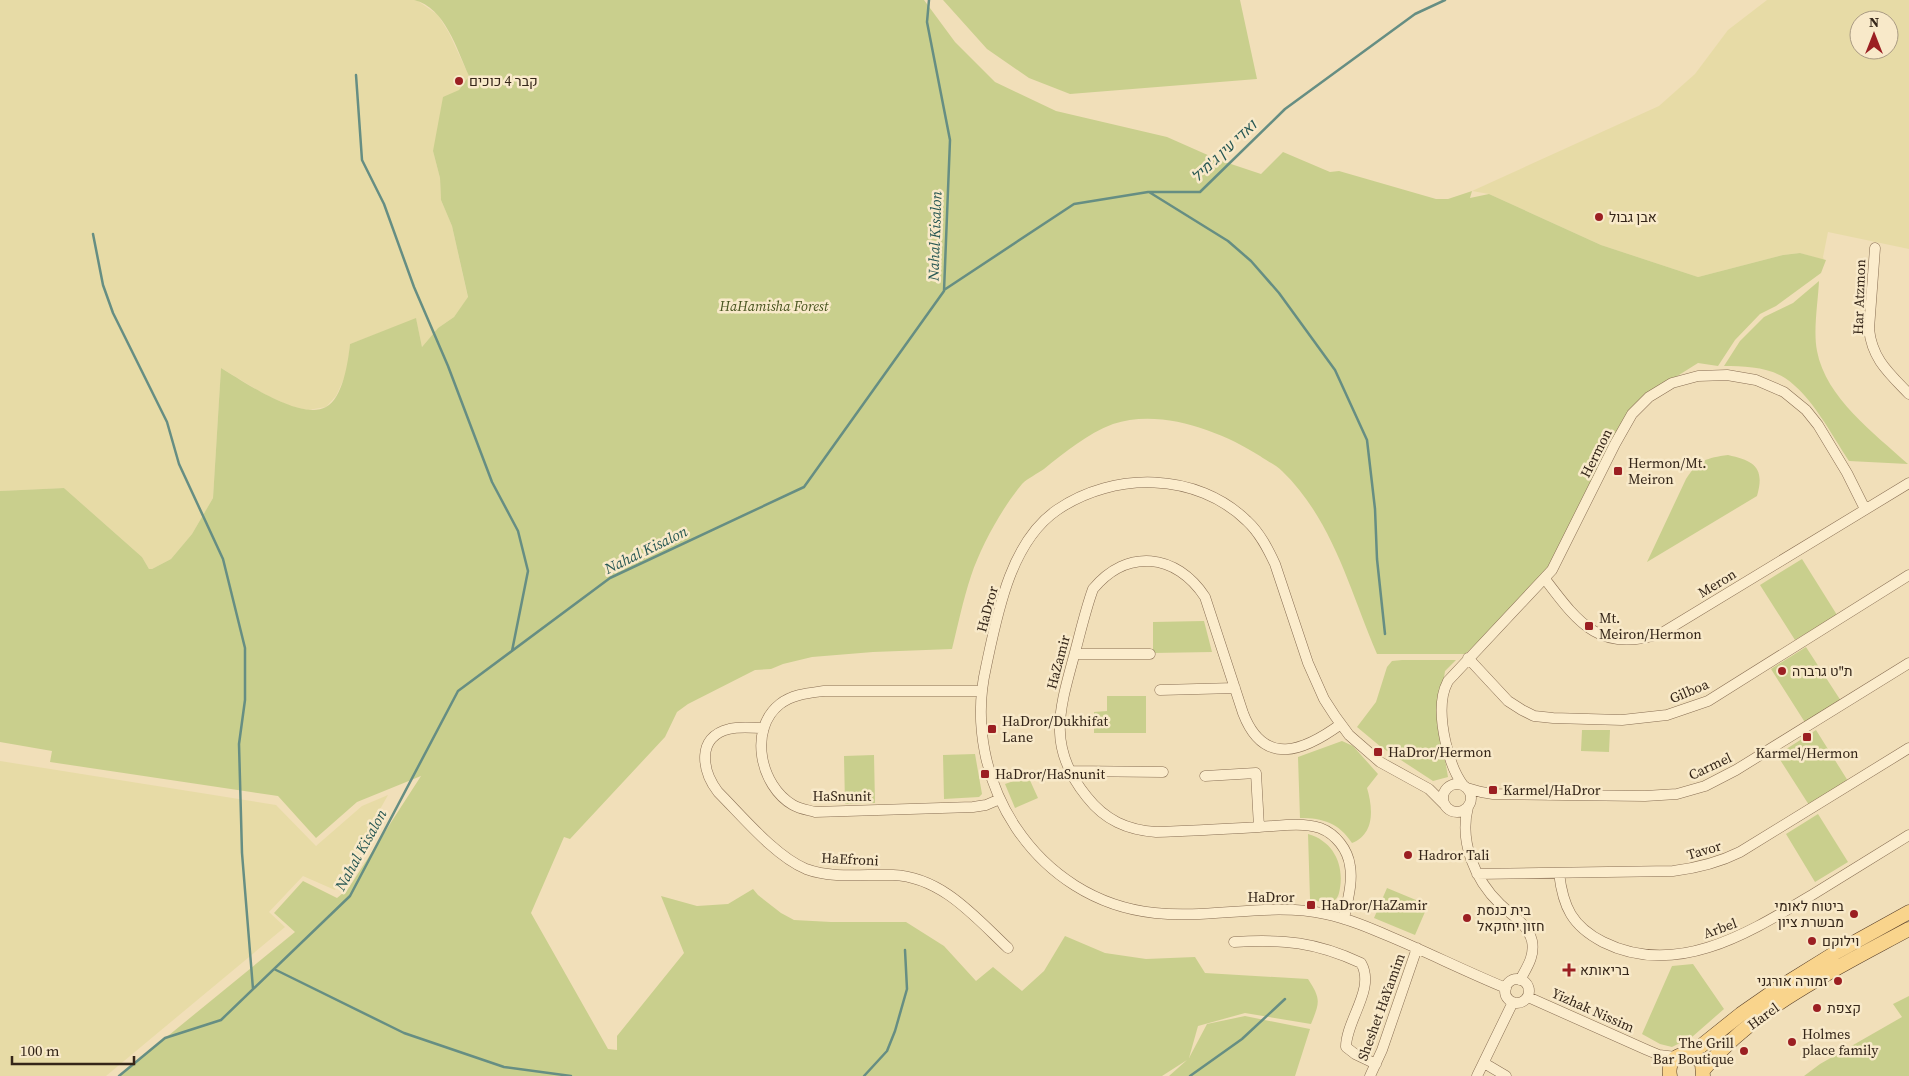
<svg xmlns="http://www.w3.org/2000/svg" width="1909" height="1076" viewBox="0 0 1909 1076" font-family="'Source Serif 4',Heebo,serif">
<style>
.farmland{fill:#e7dba6;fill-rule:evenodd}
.green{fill:#c9cf8d}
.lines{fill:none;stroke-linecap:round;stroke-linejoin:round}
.stream{stroke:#668e83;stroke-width:2.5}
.minor-casing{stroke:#886e53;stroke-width:11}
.major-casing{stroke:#553c28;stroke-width:15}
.minor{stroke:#fbeccc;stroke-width:10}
.major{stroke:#f9d48c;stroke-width:14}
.poi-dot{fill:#9b1f22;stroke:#f8e9c9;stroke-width:2}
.labels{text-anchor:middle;stroke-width:5;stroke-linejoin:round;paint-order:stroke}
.poi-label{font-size:14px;fill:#352619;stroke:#f8e9c9;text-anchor:start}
.street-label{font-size:14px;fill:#352619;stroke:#f8e9c9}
.park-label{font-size:14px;font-style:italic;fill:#47531e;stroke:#f8e9c9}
.water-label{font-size:15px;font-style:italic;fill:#275753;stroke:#f8e9c9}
</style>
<rect width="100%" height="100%" fill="#f1dfb9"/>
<!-- farmland -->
<path class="farmland" d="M0 0H414L418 1 438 15 449 33 469 76 459 90 433 151 440 178 441 200 452 226 468 298 454 317 438 328 422 347 416 319 350 344 347 372 336 396 326 407 308 410 290 406 264 394 221 368 213 498 192 534 171 559 152 569H149L142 557 64 488 0 491Z
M1767 0H1909V249L1828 232 1823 257 1824 260 1800 253 1783 255 1698 277 1601 245 1489 194 1472 191 1659 106 1695 74 1728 30ZM1859 20H1889V50H1859Z
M0 761 276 805 316 846 362 806 388 795 335 890 303 876 269 912 285 927 106 1076H0Z"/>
<!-- green -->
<path class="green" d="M414 0H924L955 42 995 82 1056 111 1167 137 1219 160 1261 174 1283 152 1330 172 1339 171 1436 199H1448L1472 191 1470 198 1489 194 1601 245 1698 277 1783 255 1800 253 1826 260 1821 273 1776 306 1760 314 1735 340 1718 366 1698 363 1663 385 1634 414 1545 580 1465 654H1377C1350 591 1333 520 1282 471 1276 465 1267 461 1260 456 1221 431 1160 408 1113 424 1087 434 1065 452 1044 469 1037 474 1028 478 1022 484 1002 508 981 546 971 576 963 600 958 625 952 649L873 652 812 657 783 664 771 669 755 670 688 704 677 712 665 737 570 839 564 837 531 913 608 1049 617 1050V1036L684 953 661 896 697 906 728 904 753 889 758 895 781 913 794 920 831 922H906L944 946 976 981 993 967 1022 991 1044 971 1065 936 1105 953 1146 959 1195 957 1205 973 1308 979C1321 999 1320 1002 1311 1024L1245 1013 1198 1026 1189 1058 1207 1024 1245 1016 1310 1029 1295 1076H1169L1187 1060 1162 1076H119L295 932 274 913 303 881 337 898 348 889 421 776 357 802 316 838 278 796 50 762 52 751 0 742V491L64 488 142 557 149 569H152L171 559 192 534 213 498 221 368C243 381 300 421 326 407 343 398 348 362 350 344L416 318 422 347 438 328 454 317 468 297 452 226 441 200 440 178 433 151 443 97 459 90 469 76C457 50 445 7 414 0Z
M943 0H1240L1257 79 1070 94 1029 78 987 49Z
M1819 281C1818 302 1813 331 1817 351 1826 398 1874 433 1908 464L1849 461C1831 434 1812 396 1785 378 1768 367 1744 366 1724 366L1740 341 1764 317 1793 303Z
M1728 455C1755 461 1765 468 1757 496L1647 562 1686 479C1698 460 1707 458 1728 455Z
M1802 559 1837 615 1795 640 1760 585Z
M1204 621 1212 652 1153 653V622Z
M1806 647 1841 701 1806 724 1771 669Z
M1402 660H1456L1445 671 1438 718 1448 777 1433 781 1381 747 1357 727 1376 702 1387 667 1392 661Z
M1107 696H1146V733H1094V712L1107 711Z
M1582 730H1610L1609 752 1581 751Z
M1816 730 1848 781 1809 805 1777 755Z
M1342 741 1353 746 1378 774 1367 788C1373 808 1375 834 1352 843 1339 823 1323 818 1300 818L1298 757Z
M975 754 982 794 979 797 944 799 943 755Z
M874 755 875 803 845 804 844 756Z
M1028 776 1038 798 1015 808 1005 784Z
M1818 814 1848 862 1815 882 1786 834Z
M1308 834C1333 841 1344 864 1340 888 1339 894 1338 899 1333 901 1326 904 1317 901 1310 899Z
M1387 888 1428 905 1415 935 1374 918Z
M1693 964 1724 1009 1692 1037 1672 1047 1660 1044 1642 1034 1672 966Z
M1909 996V1076H1804L1820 1064 1902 1017 1893 1004Z"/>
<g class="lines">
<!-- stream -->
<path class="stream" d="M356 75 362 160 384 204 414 287 448 366 492 482 518 531 528 571 512 651
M1149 192 1228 241 1251 261 1279 293 1335 370 1367 440 1375 509 1377 559 1385 634
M93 234 103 285 113 313 167 422 179 464 223 559 245 648V700L239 744 242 853 253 989
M944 290 1074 204 1148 192H1200L1285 109 1415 14 1445 0
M274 969 404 1033 504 1067 571 1076
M119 1076 165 1038 221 1020 350 896 458 691 610 578 804 487 944 291 950 140 927 22 929 0
M864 1076 887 1051 895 1031 907 989 905 950
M1190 1076 1242 1039 1285 999"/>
<defs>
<path id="minor" d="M1875 248 1869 329C1872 359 1889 373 1909 394
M1545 579C1579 624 1601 654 1662 633L1909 483
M1075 654H1150
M1468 658 1508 701 1522 710 1534 716 1553 718 1622 720 1667 715 1708 701 1909 575
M1160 690 1235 688
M981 691H824C809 693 793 694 780 704 748 729 760 786 793 805 800 809 808 810 815 812L973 807 986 805 1000 799
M1341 724C1304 751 1264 768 1243 713L1205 597C1176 553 1127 548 1093 589 1085 611 1080 634 1074 656 1059 711 1047 748 1087 797 1105 820 1127 830 1156 832 1190 831 1225 829 1259 827 1279 826 1301 822 1320 828 1336 834 1348 850 1350 866 1353 883 1347 902 1344 919
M764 728C753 728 740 726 729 729 696 737 702 771 718 792 742 816 775 856 806 869 833 879 865 874 893 875 942 877 975 917 1008 948
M1069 771 1163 772
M1205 776 1256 773 1259 827
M1443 798a14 14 0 1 1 28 0a14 14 0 1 1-28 0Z
M1463 785C1448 765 1438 720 1443 695 1444 690 1446 685 1448 681L1552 570 1615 444 1632 414 1649 397 1672 383 1698 376 1727 375 1756 380 1784 392 1806 410 1818 425 1847 473 1865 509
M1467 788 1481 792 1493 794 1645 796 1677 794 1705 786 1736 770 1909 663
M1444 804 1429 789 1380 762 1349 735 1335 716 1324 699 1308 663 1275 564C1268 549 1260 533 1247 521 1197 472 1114 471 1057 510 1010 542 997 615 986 667 960 780 1036 901 1155 913 1211 919 1270 902 1326 914 1349 919 1370 928 1391 937 1429 953 1467 972 1506 988
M1468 807C1459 842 1475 880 1500 904 1511 915 1528 924 1532 941 1535 956 1527 967 1520 980
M1559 873C1563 907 1572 926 1603 942 1677 979 1750 932 1812 895 1844 875 1877 855 1909 835
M1477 874 1673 871C1697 868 1718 863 1740 852L1909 748
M1234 942C1284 939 1316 942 1361 963 1376 989 1346 1020 1346 1047L1355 1054 1376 1064
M1505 991a12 12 0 1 1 24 0a12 12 0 1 1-24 0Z
M1528 997 1647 1050 1659 1055 1676 1057
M1484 1063 1506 1076
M1370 1076 1382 1050 1417 948
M1477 1076 1513 1002"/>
<path id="major" d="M1682 1055 1701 1046 1741 1014 1777 989 1835 953 1909 912
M1704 1069C1757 1006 1837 968 1909 929
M1670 1076C1666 1055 1689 1047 1702 1063L1703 1076"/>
</defs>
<!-- minor casing -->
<use href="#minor" class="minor-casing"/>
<!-- major casing -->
<use href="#major" class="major-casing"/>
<!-- minor -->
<use href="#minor" class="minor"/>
<!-- major -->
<use href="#major" class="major"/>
</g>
<!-- markers -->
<g class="poi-dot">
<circle cx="459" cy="81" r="5"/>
<circle cx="1599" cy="217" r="5"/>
<rect x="1613" y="466" width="10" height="10" rx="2.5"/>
<rect x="1584" y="621" width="10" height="10" rx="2.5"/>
<circle cx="1782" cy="671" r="5"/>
<rect x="987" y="724" width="10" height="10" rx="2.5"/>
<rect x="1802" y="732" width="10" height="10" rx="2.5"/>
<rect x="1373" y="747" width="10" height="10" rx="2.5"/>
<rect x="980" y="769" width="10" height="10" rx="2.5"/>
<rect x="1488" y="785" width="10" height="10" rx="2.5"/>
<circle cx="1408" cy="855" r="5"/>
<rect x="1306" y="900" width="10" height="10" rx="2.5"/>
<circle cx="1854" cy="914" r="5"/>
<circle cx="1467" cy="918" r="5"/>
<circle cx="1812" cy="941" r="5"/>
<path d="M1566.5 962.5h5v5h5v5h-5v5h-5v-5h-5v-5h5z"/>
<circle cx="1838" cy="981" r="5"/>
<circle cx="1817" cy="1008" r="5"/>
<circle cx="1792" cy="1042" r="5"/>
<circle cx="1744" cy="1051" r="5"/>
</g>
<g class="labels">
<!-- poi labels -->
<g class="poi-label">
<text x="469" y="86">קבר 4 כוכים</text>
<text x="1609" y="222">אבן גבול</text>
<text x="1628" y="468">Hermon/Mt.<tspan x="1628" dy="16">Meiron</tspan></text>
<text x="1599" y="623">Mt.<tspan x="1599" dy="16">Meiron/Hermon</tspan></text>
<text x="1792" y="676">ת"ט גרברה</text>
<text x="1002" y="726">HaDror/Dukhifat<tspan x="1002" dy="16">Lane</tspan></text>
<text x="1388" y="757">HaDror/Hermon</text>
<text x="1807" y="758" text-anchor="middle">Karmel/Hermon</text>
<text x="995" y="779">HaDror/HaSnunit</text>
<text x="1503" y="795">Karmel/HaDror</text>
<text x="1418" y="860">Hadror Tali</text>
<text x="1321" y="910">HaDror/HaZamir</text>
<text x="1844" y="911" text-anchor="end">ביטוח לאומי<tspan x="1844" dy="16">מבשרת ציון</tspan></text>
<text x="1477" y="915">בית כנסת<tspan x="1477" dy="16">חזון יחזקאל</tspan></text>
<text x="1822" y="946">וילוקם</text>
<text x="1580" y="975">בריאותא</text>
<text x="1828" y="986" text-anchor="end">זמורה אורגני</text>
<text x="1827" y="1013">קצפת</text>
<text x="1802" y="1039">Holmes<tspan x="1802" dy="16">place family</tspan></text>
<text x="1734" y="1048" text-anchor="end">The Grill<tspan x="1734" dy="16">Bar Boutique</tspan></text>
</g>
<!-- street labels -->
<g class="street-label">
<text transform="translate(1859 297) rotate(-88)" y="5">Har Atzmon</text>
<text transform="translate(1596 453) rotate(-63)" y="5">Hermon</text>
<text transform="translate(1717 583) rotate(-31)" y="5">Meron</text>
<text transform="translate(987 609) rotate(-75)" y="5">HaDror</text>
<text transform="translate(1058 662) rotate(-75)" y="5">HaZamir</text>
<text transform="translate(1689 691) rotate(-23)" y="5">Gilboa</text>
<text transform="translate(1710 766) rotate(-25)" y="5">Carmel</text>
<text x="842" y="801">HaSnunit</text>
<text transform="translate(1704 850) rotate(-16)" y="5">Tavor</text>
<text transform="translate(850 859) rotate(3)" y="5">HaEfroni</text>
<text x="1271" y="902">HaDror</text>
<text transform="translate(1720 928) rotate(-20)" y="5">Arbel</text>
<text transform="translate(1381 1007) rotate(-70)" y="5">Sheshet HaYamim</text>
<text transform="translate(1593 1010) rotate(24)" y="5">Yizhak Nissim</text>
<text transform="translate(1763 1016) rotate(-36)" y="5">Harel</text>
</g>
<!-- park labels -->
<g class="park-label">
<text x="774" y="311">HaHamisha Forest</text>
</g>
<!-- water labels -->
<g class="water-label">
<text transform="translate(1224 151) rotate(-43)" y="5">ואדי עין ג'מיל</text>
<text transform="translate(935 236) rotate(-88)" y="5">Nahal Kisalon</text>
<text transform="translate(646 550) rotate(-26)" y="5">Nahal Kisalon</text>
<text transform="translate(361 850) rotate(-61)" y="5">Nahal Kisalon</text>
</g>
</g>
<!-- north arrow -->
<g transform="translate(1874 35)"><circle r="24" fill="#f8e9c9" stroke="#aa9b83"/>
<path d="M0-4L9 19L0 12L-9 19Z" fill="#9b1f22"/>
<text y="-8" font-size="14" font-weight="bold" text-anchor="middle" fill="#352619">N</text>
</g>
<!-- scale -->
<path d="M12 1056v8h122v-8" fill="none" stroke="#352619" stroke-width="2.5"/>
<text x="20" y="1056" font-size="15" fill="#352619" stroke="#f8e9c9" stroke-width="4" paint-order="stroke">100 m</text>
</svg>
